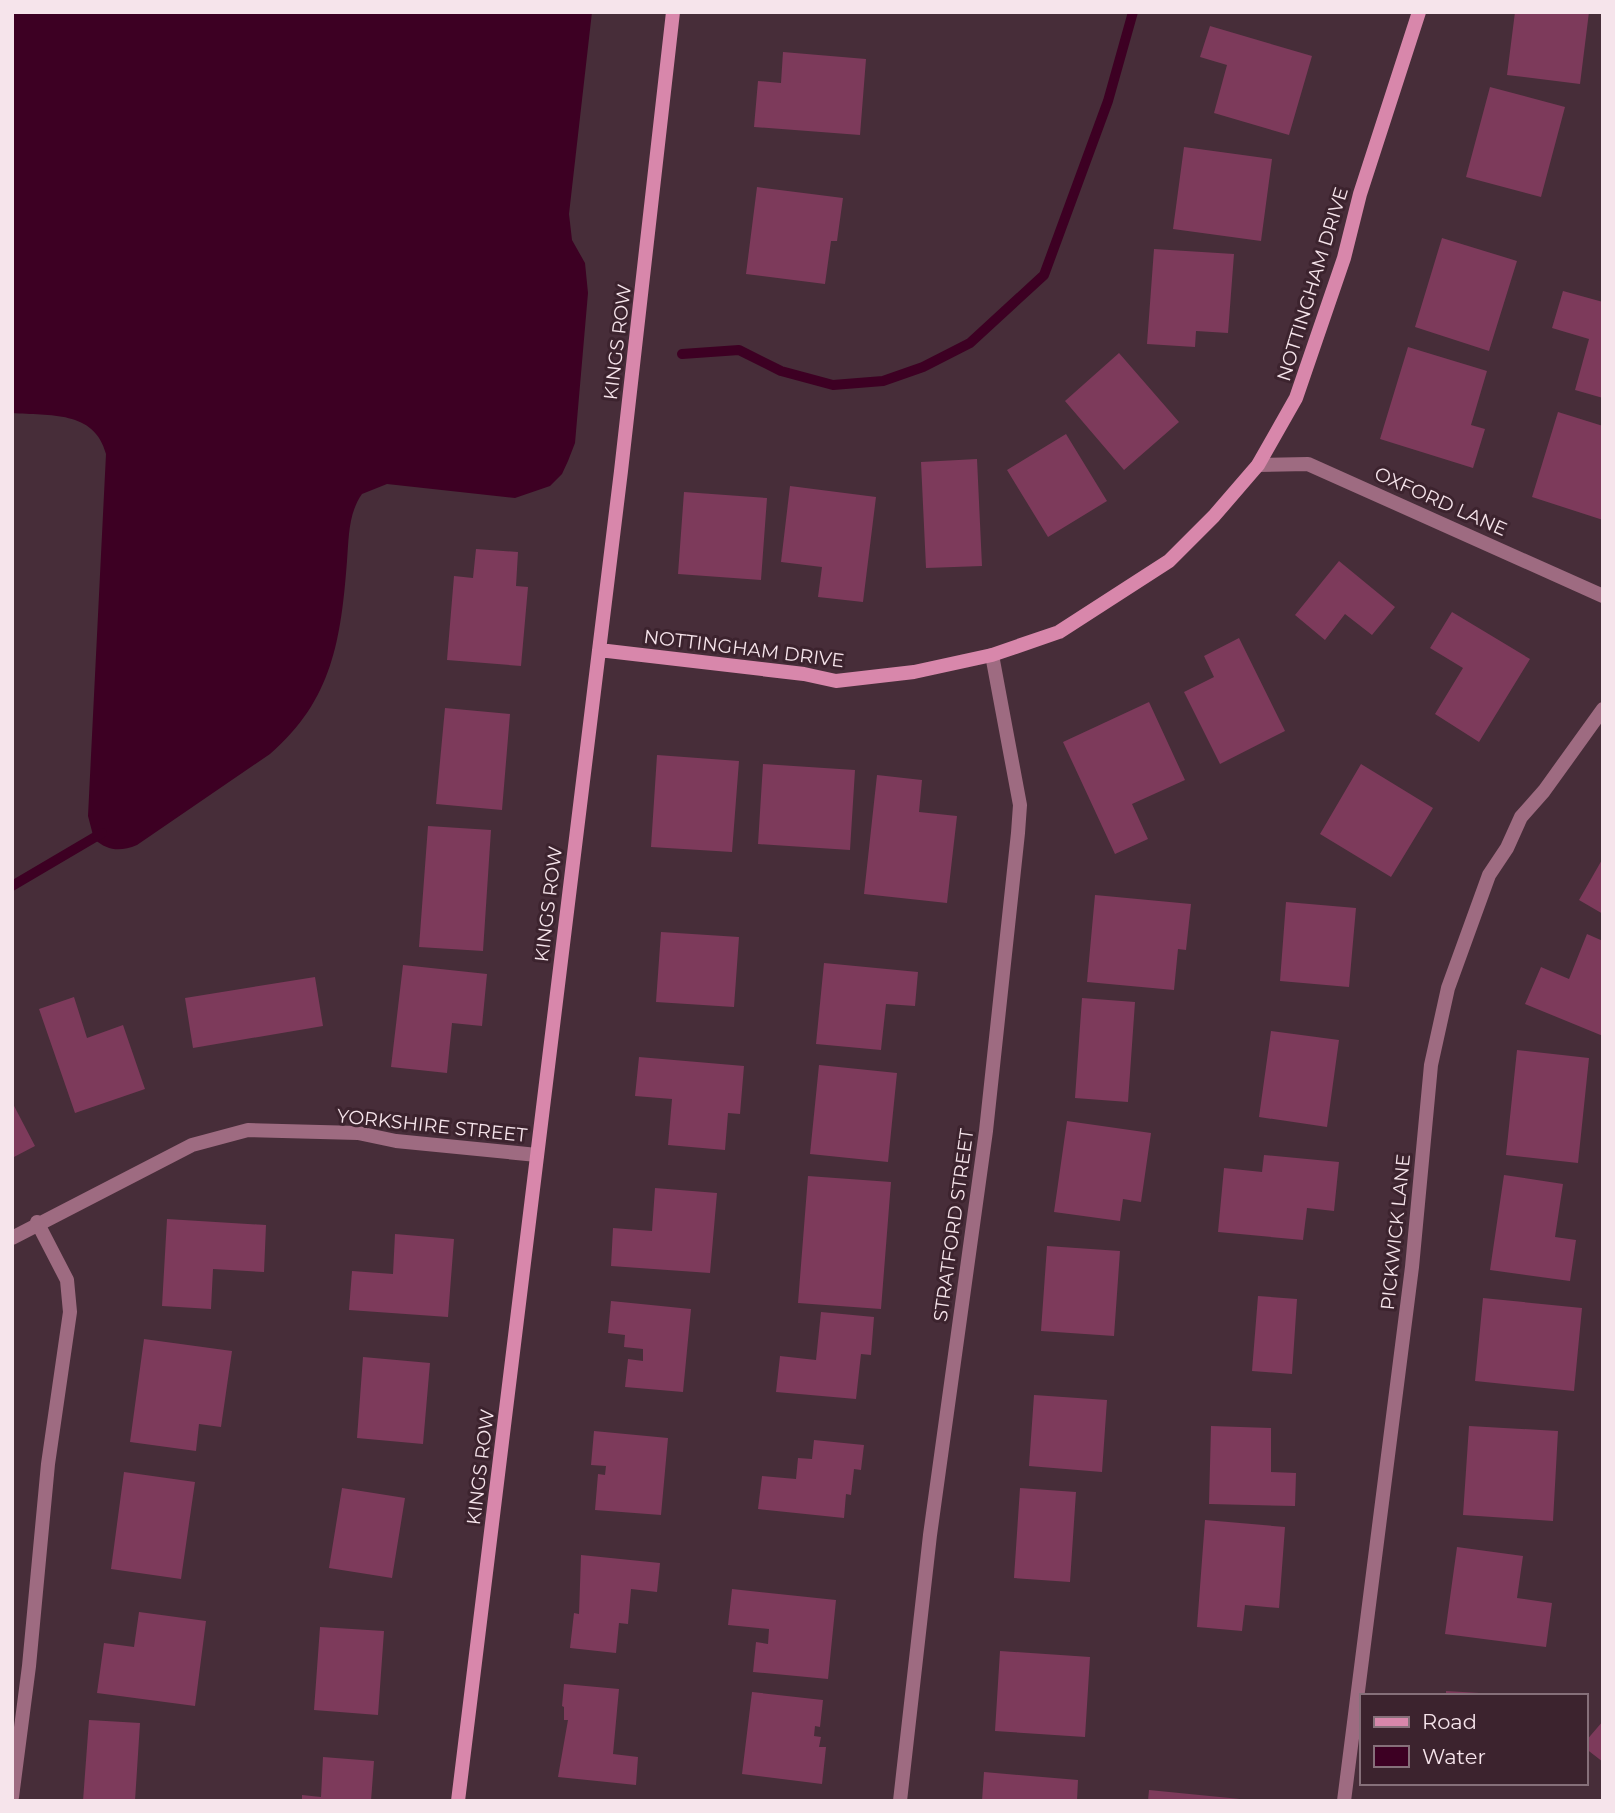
<svg xmlns="http://www.w3.org/2000/svg" width="1615" height="1813" viewBox="0 0 1615 1813" font-family="Montserrat,sans-serif">
<style>
.water{fill:#3d0023}
.lines{fill:none;stroke-linecap:round;stroke-linejoin:round}
.stream{stroke:#3d0023;stroke-width:10}
.building{fill:#7d3a5b}
.street{stroke:#9e6b81;stroke-width:14}
.secondary{stroke:#d887ab;stroke-width:14}
.labels{text-anchor:middle;stroke-width:6;stroke-linejoin:round;paint-order:stroke}
.street-label{font-size:19px;fill:#f6e4eb;stroke:#3c232e}
</style>
<rect width="100%" height="100%" fill="#472d39"/>
<!-- water -->
<path class="water" d="M12 12H592L569 214 572 240 585 263 588 293 575 443 568 461 562 474 550 486 515 498 387 484 362 494C348 514 349 538 347 561 341 638 333 700 270 754L137 845C120 852 108 851 94 839L88 816 106 454C95 410 49 416 12 413Z"/>
<g class="lines">
<!-- stream -->
<path class="stream" d="M682 354 739 350 781 371 833 385 883 381 923 367 970 343 1044 275 1108 101 1133 12
M12 886 102 833"/>
</g>
<!-- building -->
<path class="building" d="M1515 12H1589L1580 84 1507 75Z
M1210 26 1312 56 1289 135 1214 113 1227 65 1200 57Z
M783 52 866 59 860 135 754 127 758 81 781 83Z
M1490 87 1565 107 1541 197 1466 177Z
M1184 147 1272 159 1261 241 1173 229Z
M757 187 843 198 837 241H831L825 284 746 274Z
M1442 238 1517 261 1489 351 1415 327Z
M1154 249 1234 254 1228 333 1196 331 1195 347 1147 344Z
M1563 291 1603 302V398L1575 390 1589 339 1552 328Z
M1408 347 1487 371 1471 425 1485 429 1473 468 1380 439Z
M1119 353 1179 422 1124 470 1065 401Z
M1558 412 1603 426V520L1532 497Z
M1066 434 1107 501 1048 537 1007 470Z
M977 459 982 566 926 568 921 462Z
M790 486 876 497 863 602 818 597 822 567 781 562Z
M684 492 767 498 761 580 678 574Z
M476 549 518 552 516 586 528 587 521 666 447 660 454 576 473 578Z
M1339 561 1395 607 1372 635 1345 614 1325 640 1295 615Z
M1452 612 1530 659 1479 742 1435 714 1463 668 1430 648Z
M1239 638 1285 731 1220 764 1184 692 1214 677 1204 656Z
M1149 702 1185 780 1132 804 1148 839 1115 854 1063 742Z
M445 708 510 714 502 810 436 804Z
M657 755 739 761 732 852 651 847Z
M763 764 855 770 850 850 758 844Z
M1361 764 1433 808 1391 877 1320 834Z
M877 775 922 780 919 812 957 816 947 903 864 894Z
M428 826 491 830 483 951 419 947Z
M1603 858V914L1579 900Z
M1095 895 1191 904 1186 950 1178 949 1174 990 1087 982Z
M1286 902 1356 908 1349 987 1280 981Z
M661 932 739 937 734 1007 656 1002Z
M1587 934 1603 941V1036L1525 1004 1541 967 1569 979Z
M824 963 918 972 915 1006 886 1004 881 1050 816 1044Z
M403 965 487 974 482 1026 452 1023 447 1073 391 1067Z
M315 977 323 1026 193 1048 185 998Z
M74 997 87 1038 123 1025 145 1089 75 1113 39 1009Z
M1082 998 1135 1002 1128 1102 1075 1098Z
M1271 1031 1339 1040 1327 1127 1259 1117Z
M1517 1050 1589 1058 1578 1163 1506 1155Z
M639 1057 744 1066 740 1114 728 1113 725 1150 668 1145 672 1099 635 1096Z
M819 1065 897 1073 888 1162 810 1154Z
M12 1102 35 1146 12 1158Z
M1067 1121 1151 1133 1141 1202 1123 1199 1120 1221 1054 1212Z
M1264 1155 1339 1162 1334 1211 1307 1208 1303 1240 1218 1232 1224 1168 1262 1172Z
M1504 1175 1563 1184 1555 1237 1576 1240 1570 1281 1490 1270Z
M808 1176 891 1182 881 1309 798 1303Z
M655 1188 717 1193 710 1273 611 1266 613 1228 652 1231Z
M167 1219 266 1225 264 1272 213 1269 211 1309 162 1306Z
M395 1234 454 1239 448 1317 349 1310 352 1271 393 1274Z
M1047 1246 1120 1251 1114 1336 1041 1331Z
M1258 1296 1297 1299 1292 1374 1252 1371Z
M1483 1298 1582 1308 1574 1391 1475 1381Z
M611 1301 691 1309 683 1392 625 1387 628 1359 643 1361V1349L624 1347 625 1335 608 1333Z
M821 1312 874 1317 871 1355 861 1354 856 1399 776 1392 780 1356 816 1360Z
M144 1339 232 1351 221 1427 199 1424 196 1451 130 1442Z
M363 1357 430 1363 423 1444 357 1438Z
M1034 1395 1107 1400 1102 1472 1029 1466Z
M1211 1426 1271 1428V1472L1296 1473 1295 1506 1209 1504Z
M1469 1426 1558 1431 1553 1521 1463 1515Z
M594 1431 668 1438 661 1515 595 1510 598 1474 605 1475 606 1466 591 1465Z
M814 1440 864 1445 861 1470 854 1469 851 1495 846 1494 844 1518 758 1509 762 1476 796 1479 798 1458 812 1459Z
M124 1472 195 1482 181 1579 111 1569Z
M342 1488 405 1498 392 1578 329 1568Z
M1020 1488 1076 1492 1070 1582 1014 1578Z
M1205 1520 1285 1527 1279 1608 1245 1605 1242 1631 1197 1627Z
M1457 1547 1523 1556 1517 1598 1552 1603 1546 1647 1445 1634Z
M581 1555 660 1563 657 1592 631 1589 628 1624 619 1623 616 1653 570 1648 574 1613 579 1614Z
M732 1589 836 1600 828 1679 753 1672 756 1642 768 1644 769 1629 728 1625Z
M139 1612 206 1621 195 1706 97 1693 104 1643 134 1647Z
M320 1627 384 1631 378 1715 314 1710Z
M1000 1651 1090 1657 1085 1737 995 1731Z
M564 1684 619 1689 613 1754 638 1757 636 1785 558 1777 568 1720H564V1707L562 1706Z
M1446 1691 1496 1694 1495 1696H1446Z
M752 1692 823 1700 820 1727 815 1726 814 1736 821 1737 819 1747H826L822 1784 742 1774Z
M89 1720 140 1723 135 1801H83Z
M1603 1721V1762L1585 1748V1742Z
M323 1757 374 1761 371 1801H302V1795L321 1797Z
M984 1772 1078 1780 1077 1801H982Z
M1149 1790 1240 1799V1801H1148Z"/>
<g class="lines">
<!-- street -->
<path class="street" d="M1258 465 1308 464 1603 596
M12 1238 192 1145 248 1130 358 1133 396 1141 537 1155
M12 1797 29 1666 48 1464 70 1312 67 1280 37 1222
M900 1801 930 1535 986 1131 1018 833 1020 805 992 655
M1344 1801 1412 1267 1431 1065 1448 988 1489 875 1507 848 1521 817 1544 791 1603 709"/>
<!-- secondary -->
<path class="secondary" d="M599 650 804 674 836 681 914 672 992 655 1059 632 1169 561 1214 516 1258 465 1296 398 1344 258 1360 194 1419 12
M458 1801 621 471 673 12"/>
</g>
<g class="labels">
<!-- street labels -->
<g class="street-label">
<text transform="translate(1312 284) rotate(-73)" y="7">NOTTINGHAM DRIVE</text>
<text transform="translate(617 342) rotate(-83)" y="7">KINGS ROW</text>
<text transform="translate(1441 501) rotate(24)" y="7">OXFORD LANE</text>
<text transform="translate(744 648) rotate(7)" y="7">NOTTINGHAM DRIVE</text>
<text transform="translate(548 904) rotate(-83)" y="7">KINGS ROW</text>
<text transform="translate(432 1125) rotate(6)" y="7">YORKSHIRE STREET</text>
<text transform="translate(953 1225) rotate(-82)" y="7">STRATFORD STREET</text>
<text transform="translate(1395 1232) rotate(-84)" y="7">PICKWICK LANE</text>
<text transform="translate(480 1467) rotate(-83)" y="7">KINGS ROW</text>
</g>
</g>
<!-- border -->
<rect width="1615" height="1813" fill="none" stroke="#f6e4eb" stroke-width="28"/>
<!-- legend -->
<rect x="1360" y="1694" width="228" height="91" fill="#3c232e" stroke="#86707a" stroke-width="2"/>
<rect x="1374" y="1717" width="35" height="10" fill="#d887ab" stroke="#86707a" stroke-width="2"/>
<text x="1422" y="1729" font-size="21" fill="#f6e4eb">Road</text>
<rect x="1374" y="1746" width="35" height="21" fill="#3d0023" stroke="#86707a" stroke-width="2"/>
<text x="1422" y="1764" font-size="21" fill="#f6e4eb">Water</text>
</svg>
